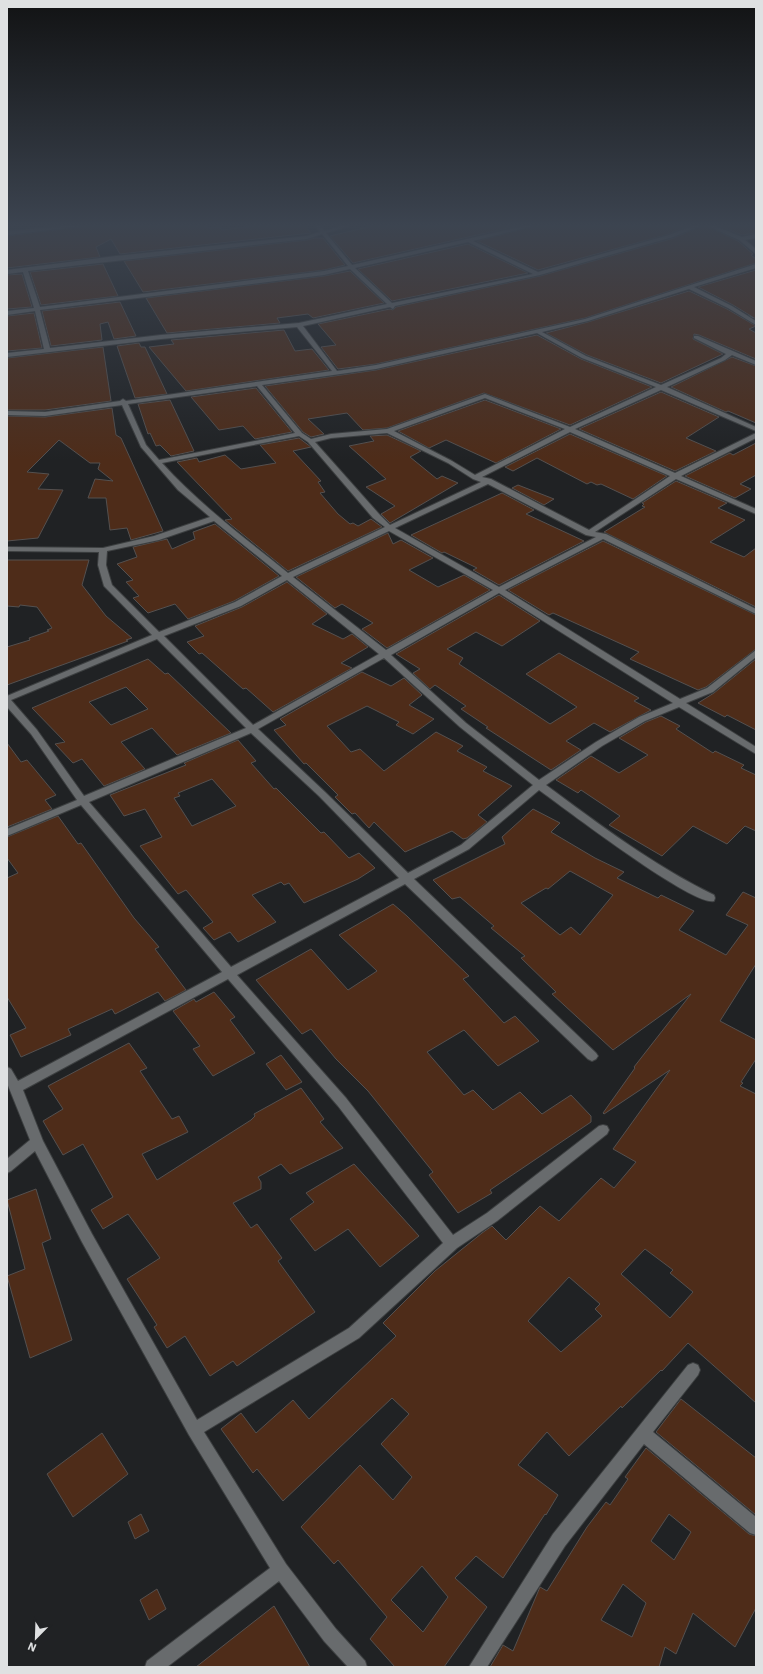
<svg xmlns="http://www.w3.org/2000/svg" width="763" height="1674" viewBox="0 0 763 1674" font-family="'IBM Plex Sans',sans-serif">
<style>
.lines{fill:none;stroke-linecap:round;stroke-linejoin:round}
.stream{stroke:#4a738a;stroke-width:3}
.building{fill:#4e2c19;stroke:#54504f;fill-rule:evenodd}
.minor-casing{stroke:#3c3f40;stroke-width:2}
.minor{fill:#686b6d;fill-rule:evenodd}
</style>
<rect width="100%" height="100%" fill="#202224"/>
<g class="lines">
<!-- stream -->
<path class="stream" d="M735 319 756 316"/>
</g>
<!-- building -->
<path class="building" d="M84 226H207L208 228 219 227 222 230 255 226H305L311 233 120 254 111 239 96 247 100 257 7 268V236Z
M372 226H517L353 263 330 236Z
M534 226H688L669 234 538 270 477 241Z
M701 226H707L738 241 753 254 751 255 756 259V263L585 318 376 364 338 369 321 347 336 345 318 324 390 309 393 310 396 307 540 276 674 238Z
M719 226H756V233L742 235Z
M315 238H323L345 265 324 270 143 292 124 261 307 240Z
M468 244 528 273 392 301 358 269Z
M103 264 118 296 41 305 30 272Z
M756 270V319L733 305 698 287Z
M350 271 384 303 313 318 308 314 277 318 280 323 167 333 146 298 324 276Z
M22 274 32 307 7 309V275Z
M689 291 727 309 756 326 749 329 756 333V359L699 335 694 334 693 339 723 354 661 383 587 355 546 333 588 322Z
M120 302 136 336 114 339 108 322 100 324 102 340 51 346 42 311Z
M34 313 42 348 7 351V316Z
M284 330 295 351 312 349 329 370 186 391 149 347 174 344 171 340Z
M537 335 581 359 652 387 570 425 484 393 387 428 363 430 347 413 308 419 324 434 311 437 303 432 265 386 376 370Z
M139 343 141 347H145L167 394 135 398 117 346Z
M103 347 111 401 45 410H7V358Z
M732 357 756 366V423L728 411 726 412 671 387Z
M256 388 292 432 255 439 243 426 219 430 191 397Z
M661 392 719 417 686 438 716 451 675 471 579 429Z
M170 400 194 451 171 456 160 445 156 446 150 433 148 434 138 404Z
M485 400 561 429 496 463 446 440 429 448 398 431Z
M112 408 116 435 121 438 163 531 131 540 127 528 110 530 106 498H88L95 479 113 481 98 469 100 463H90L59 440 27 472 49 474 38 489 63 490 38 538 7 541V416L45 417Z
M570 434 667 476 633 499 601 484 597 485 591 482 587 484 537 458 513 471 505 467Z
M387 435 421 451 410 457 437 479 442 476 458 483 390 523 381 514 395 506 366 487 386 479 349 446 374 441 370 436Z
M299 438 311 447 293 451 321 481 318 482 325 492 320 493 338 514 350 524 353 523 358 526 371 519 382 527 288 571 225 520 232 519 177 462 197 458 199 462 225 455 241 469 276 463 260 445Z
M756 443V475L740 484 751 489 735 498 685 476 730 453 733 455Z
M676 481 727 503 718 508 745 520 710 542 744 557 756 548V607L604 532 645 507 642 506 644 504 642 503Z
M518 485 554 499 544 505 512 488Z
M502 493 534 510 526 514 584 541 499 585 473 570 477 568 444 552 442 553 411 535Z
M215 524 279 576 234 601 188 619 175 604 148 613 133 598 139 596 126 582 133 580 117 564 137 557 133 547 167 539 172 549 195 539 193 532Z
M388 533 393 544 401 540 433 558 409 570 438 587 464 575 490 590 387 648 362 629 373 623 342 604 335 608 296 577Z
M603 541 756 615V649L706 687 698 690 630 659 639 652 553 613 549 615 508 590Z
M7 560H89L82 585 106 616 132 638 126 640 128 641 7 685V647L30 640 29 638 49 631 47 630 52 628 37 607 20 605 19 607 7 606Z
M287 582 327 614 312 624 343 639 352 634 368 647 341 663 352 668 273 712 246 688 243 689 202 653 199 654 187 642 204 636 195 626 242 607Z
M499 595 540 621 502 646 476 632 447 649 463 658 459 664 550 724 577 707 526 674 559 653 639 698 634 701 651 710 610 732 594 723 566 741 581 750 551 770 486 728 488 727 461 709 466 706 435 685 430 689 413 673 420 669 396 654Z
M148 659 165 674 168 673 231 733 177 755 152 728 121 742 145 769 104 786 82 759 73 763 55 744 65 742 32 708ZM126 687 148 709 111 725 89 702Z
M756 659V730L727 715 725 717 698 703 714 693Z
M362 672 391 686 404 678 422 695 409 705 434 719 413 734 396 725 399 722 367 706 327 726 351 752 360 749 384 771 436 732 463 746 457 751 487 767 483 771 512 786 478 815 487 822 467 838 463 839 452 831 405 852 374 822 369 828 355 813 352 814 335 797 338 795 306 763 304 764 274 730 286 725 280 719Z
M661 716 680 726 676 729 713 753 715 751 744 765 741 768 756 775V831L745 826 727 844 693 826 662 856 609 825 620 816 581 790 578 793 556 780 591 756 619 773 648 755 619 738 646 722Z
M238 740 256 761 251 763 274 789 276 788 321 833 324 832 349 858 359 853 375 868 358 879 304 903 289 883 284 885 281 882 252 895 276 922 238 942 230 932 214 940 203 928 213 922 186 890 178 894 140 846 162 837 145 809 124 816 110 795 186 765 184 763ZM212 779 236 806 192 826 174 798 180 796 178 793Z
M7 743 21 762 27 760 56 795 45 800 52 809 7 827Z
M533 809 560 823 551 832 595 858 624 872 617 878 658 898 661 895 694 911 679 930 726 955 748 925 726 915 743 892 756 898V964L720 1021 756 1040V1059L741 1082 743 1083 740 1086 756 1094V1403L688 1343 662 1371 661 1370 622 1408 621 1406 569 1456 547 1432 518 1465 558 1495 546 1515 545 1514 503 1578 476 1556 455 1578 487 1607 444 1667H395L370 1639 387 1617 338 1560 334 1564 301 1527 360 1465 393 1500 412 1477 381 1444 409 1414 392 1398 283 1501 257 1469 253 1473 221 1429 241 1413 256 1433 293 1400 309 1419 396 1336 383 1323 435 1271 482 1233 492 1226 506 1240 540 1206 559 1221 601 1178 614 1188 636 1162 613 1149 670 1070 604 1114 603 1113 635 1068 634 1067 691 994 613 1050 552 994 556 992 521 958 525 956 491 928 494 926 460 897 452 899 433 880 505 844 502 837ZM570 871 613 895 580 935 571 927 560 935 521 903 546 888 548 889ZM645 1249 673 1270 670 1273 693 1292 670 1318 621 1274ZM569 1277 600 1304 595 1309 602 1316 561 1352 528 1321ZM422 1566 448 1597 423 1632 391 1600Z
M58 816 78 844 81 843 134 918 159 947 155 949 186 990 165 1001 158 992 115 1014 112 1009 68 1029 71 1035 21 1057 10 1035 26 1028 7 997V878L18 873 7 858V837Z
M393 904 407 916 469 976 463 979 504 1023 515 1016 539 1041 498 1066 464 1030 427 1052 464 1095 473 1090 493 1110 520 1092 542 1114 571 1095 591 1116V1122L490 1190 492 1193 458 1213 429 1175 433 1172 368 1091 336 1059 311 1029 302 1034 256 980 311 949 348 990 377 971 339 935Z
M214 992 235 1017 230 1020 255 1053 213 1076 193 1049 200 1046 173 1011 194 999 196 1002Z
M129 1043 147 1068 140 1071 172 1119 179 1116 188 1132 142 1154 157 1180 251 1120 255 1116 254 1114 301 1088 324 1119 320 1122 343 1148 290 1174 281 1164 258 1177 261 1182V1189L233 1203 251 1228 257 1224 282 1258 278 1261 315 1312 237 1366 233 1361 210 1376 185 1336 167 1348 154 1327 157 1325 127 1279 160 1258 128 1214 103 1229 91 1210 113 1197 83 1144 63 1155 43 1121 63 1109 48 1086Z
M281 1055 302 1082 286 1090 266 1064Z
M354 1164 419 1236 380 1267 348 1229 315 1251 290 1219 314 1202 306 1193Z
M36 1189 51 1239 42 1243 72 1340 30 1358 7 1276 25 1269 7 1200Z
M681 1399 756 1458V1515L656 1432Z
M102 1433 128 1474 73 1517 47 1474Z
M646 1448 749 1534 756 1536V1608L735 1647 693 1613 676 1654 665 1647 659 1667H490L503 1645 513 1651 540 1587 547 1591 587 1527 606 1502 610 1505 628 1479 625 1477ZM669 1514 691 1532 674 1560 651 1541ZM623 1584 646 1603 632 1637 601 1620Z
M141 1514 149 1531 135 1539 128 1522Z
M157 1589 166 1609 149 1620 140 1600Z
M274 1606 310 1667H196Z"/>
<g class="lines">
<defs>
<path id="minor" d="M64 226H83L7 235V231Z
M316 226H321L324 231 341 226H349L326 233 352 265 524 226H533L473 241 538 272 669 235 692 226H700L673 237 540 275 395 306 393 309 390 307 303 326 337 371 376 365 585 319 756 264V268L694 287 732 306 756 321V325L728 308 689 289 588 321 542 332 586 356 661 385 721 358 726 354 694 338V336H698L756 361V365L732 355 725 360 667 387 756 427V431L661 390 575 429 675 473 756 433V438L681 476 756 509V514L676 479 595 532 606 534 756 609V614L603 539 505 590 680 699 707 688 756 650V657L713 692 686 703 756 747V754L679 707 645 721 602 746 546 785C600 825 653 865 714 895L715 898 714 901C693 907 563 807 539 790L469 849 414 879 596 1053 598 1056 596 1059 592 1061 588 1059 405 884 237 975 346 1098 453 1235 487 1213 599 1126 603 1125 607 1126 609 1130 607 1134 497 1221 457 1248 359 1338 204 1432 286 1564 336 1629 365 1661 367 1667H348L324 1641 279 1581 167 1667H145L147 1661 270 1568 189 1435 82 1242 35 1151 11 1171 7 1173V1159L30 1140 7 1083V1067L11 1069 18 1081 222 972 81 805 7 836V829L77 800 31 734 7 707V696L152 635 104 586 98 565 99 552 7 551V547L103 548 154 536 210 517 178 490 141 447 122 405 45 416 7 415V411L45 412 120 401 123 399 126 401 332 371 297 327 161 339 7 357V353L44 349 35 311 7 315V311L34 308 23 272 7 274V270L116 256 307 236 320 232ZM322 234 348 266 324 271 40 307 28 271 307 239ZM468 242 533 274 392 303 355 268ZM350 269 387 304 299 323 161 335 50 348 40 310 324 275ZM537 333 582 358 656 387 570 427 485 394 387 429 331 434 311 439 302 433 262 385 376 369ZM257 386 295 433 159 460 146 445 128 404ZM485 398 565 429 475 475 452 461 394 431ZM570 432 670 476 589 530 491 479 482 477ZM387 433 448 463 473 479 481 482 390 525 379 514 315 442 331 438ZM299 436 308 442 373 518 385 527 288 573C245 538 200 505 162 463ZM488 484 586 535 596 537 499 587 395 528ZM214 521 282 576 235 602 159 632 112 585 106 565 107 551 159 540ZM389 531 493 590 386 650 293 577ZM287 580 379 654 253 725 164 636 241 606ZM499 593 673 703 639 717 596 742 539 780 466 723 391 655ZM157 639 246 728 84 796 37 730 11 700ZM384 658 460 727 533 785 461 845 408 873 325 792 258 729ZM251 733 319 796 399 878 231 967 89 802ZM228 979 338 1106 443 1243 349 1328 197 1420 92 1234 43 1141 23 1090Z
M708 226H715L742 237 756 234V238L745 240 756 249V254L739 240Z
M693 1363 698 1365 700 1370 698 1375 653 1432 756 1517V1535L750 1533 644 1444 565 1546 487 1667H469L553 1534 688 1365Z"/>
</defs>
<!-- minor casing -->
<use href="#minor" class="minor-casing"/>
<!-- minor -->
<use href="#minor" class="minor"/>
</g>
<!-- sky -->
<linearGradient id="sky" x2="0" y2="1"><stop stop-color="#121314"/><stop offset="0.49" stop-color="#3c4450"/><stop offset="1" stop-color="#3c4450" stop-opacity="0"/></linearGradient>
<rect width="763" height="460" fill="url(#sky)"/>
<!-- border -->
<rect width="763" height="1674" fill="none" stroke="#dfe1e2" stroke-width="16"/>
<!-- north arrow -->
<g transform="translate(36 1638) rotate(203)" stroke="#202224" stroke-width="3" paint-order="stroke">
<path d="M0-3L7 15L0 10L-7 15Z" fill="#dfe1e2"/>
<text y="-6" font-size="11" font-weight="bold" text-anchor="middle" fill="#dfe1e2">N</text>
</g>
</svg>
